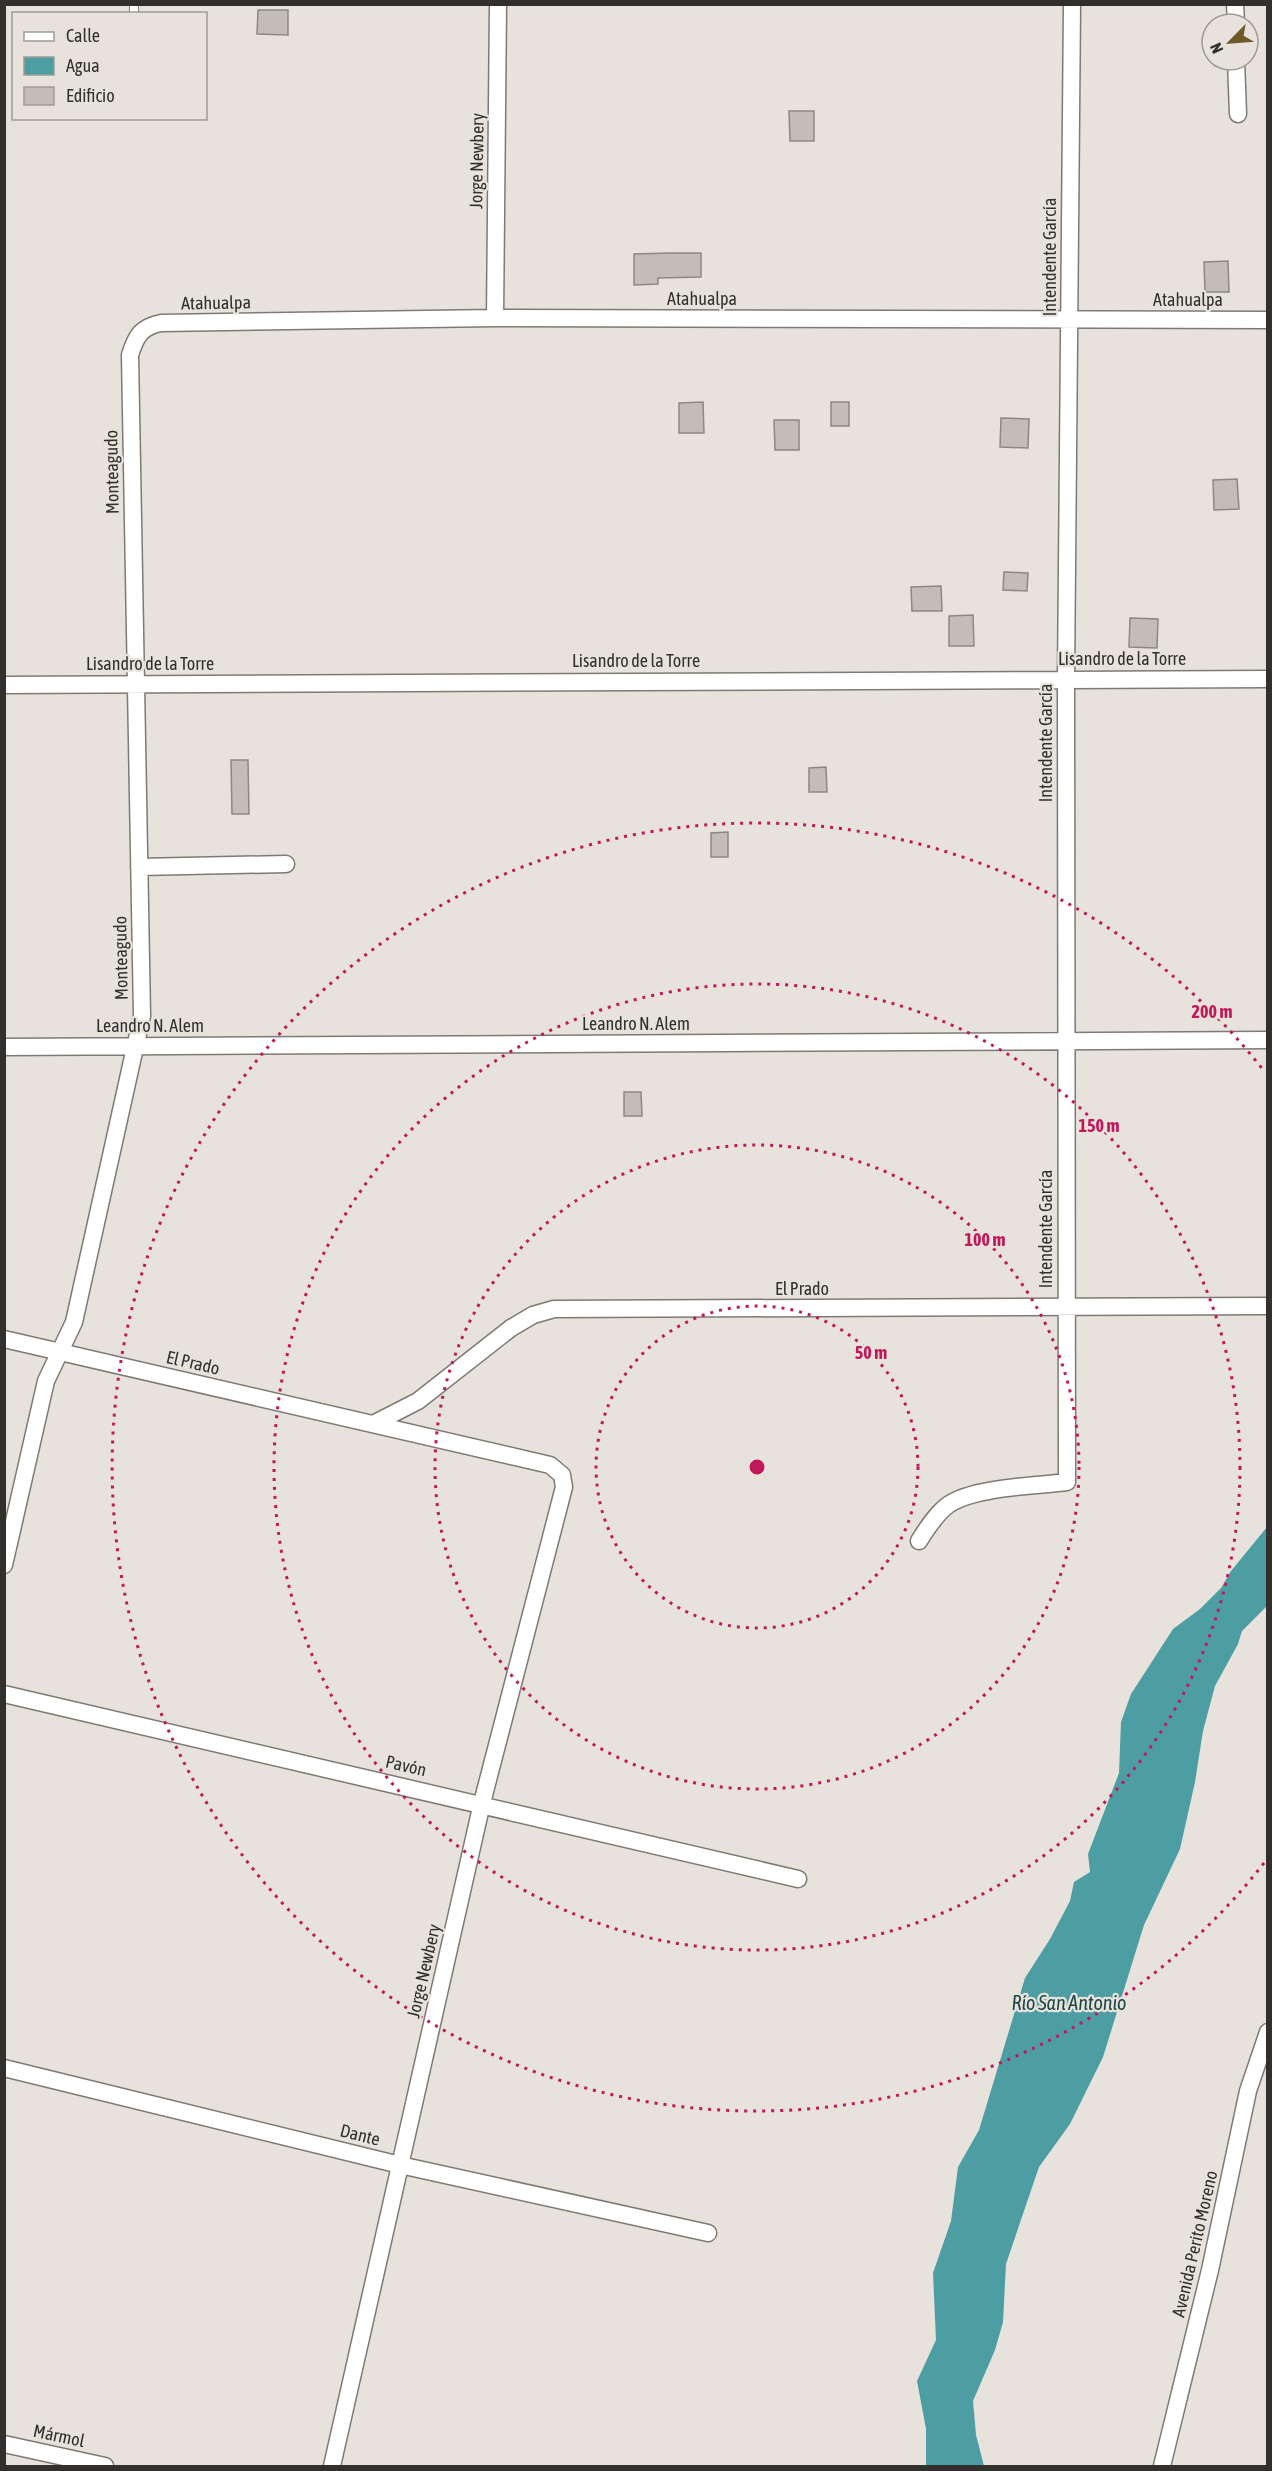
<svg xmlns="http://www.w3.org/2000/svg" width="1272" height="2471" viewBox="0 0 1272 2471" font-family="'Asap Condensed',sans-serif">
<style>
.water{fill:#4c9ea3}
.building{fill:#c3bdb7;stroke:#8e8883;stroke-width:1.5}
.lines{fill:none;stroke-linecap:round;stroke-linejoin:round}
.lane-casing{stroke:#7e7a73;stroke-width:10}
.street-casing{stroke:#7e7a73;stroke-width:19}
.lane{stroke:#fff;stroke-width:8}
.street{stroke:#fff;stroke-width:16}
.ring{fill:none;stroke:#c2185b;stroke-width:3;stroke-dasharray:3 6}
.labels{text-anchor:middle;stroke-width:4.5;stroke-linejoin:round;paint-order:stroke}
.street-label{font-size:18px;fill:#31302d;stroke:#e7e3dc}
.water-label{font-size:20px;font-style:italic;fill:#1e4547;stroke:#e7e3dc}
.centre{fill:#c2185b;stroke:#e7e3dc;stroke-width:3}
.ring-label{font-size:18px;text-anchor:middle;font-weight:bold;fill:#c2185b;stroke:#e7e3dc;stroke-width:4.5;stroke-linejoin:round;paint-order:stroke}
</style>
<rect width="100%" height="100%" fill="#e7e3dc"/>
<!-- water -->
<path class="water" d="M1267 1527V1606L1242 1631 1238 1644 1215 1686 1203 1731 1195 1782 1180 1849 1144 1925 1103 2057 1070 2124 1039 2167 1006 2264 1003 2322 995 2350 973 2401 976 2435 984 2466H926V2429L917 2381 936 2340 933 2273 951 2221 958 2167 979 2130 1025 1978 1050 1939 1070 1901 1074 1882 1090 1872 1088 1854 1119 1773 1121 1722 1131 1694 1173 1629 1200 1609 1221 1588 1231 1571Z"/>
<!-- building -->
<path class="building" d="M258 10H288V35L257 34Z
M789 111H814V141H790Z
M671 253H701V277L658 278V284L634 285V254Z
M1228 261 1229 292H1205L1204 262Z
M703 402 704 433H679V403Z
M831 402H849V426H831Z
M1001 418 1029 419 1028 448 1000 447Z
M774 420H799V450H775Z
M1237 479 1239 509 1214 510 1213 480Z
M1004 572 1028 573 1027 591 1003 590Z
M941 586 942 611H912L911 587Z
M973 615 974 646H949V616Z
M1130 618 1158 619 1157 648 1129 647Z
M231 760H248L249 814H232Z
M826 767 827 792H809V768Z
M728 832V857H711V833Z
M624 1092H641L642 1116H624Z"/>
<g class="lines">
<defs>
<path id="lane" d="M134 4V14"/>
<path id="street" d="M1235 4 1236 24
M1236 60 1238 114
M495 318 498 4
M4 685 1268 679
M139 867 286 864
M4 1047 1268 1040
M4 1339 550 1465 562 1475 564 1487 482 1803 332 2466
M373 1424 418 1401 511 1328 533 1315 554 1309 1268 1306
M919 1541C927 1528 936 1514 948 1505 973 1487 1036 1486 1067 1482L1066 678 1072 4
M4 1565 46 1381 74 1322 142 1016 130 355C136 336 141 327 161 323L495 318 1268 320
M4 1694 798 1879
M4 2068 400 2165 708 2233
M4 2444 105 2466
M1162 2466 1210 2270 1248 2091 1268 2032"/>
</defs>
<!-- lane casing -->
<use href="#lane" class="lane-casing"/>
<!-- street casing -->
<use href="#street" class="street-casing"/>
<!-- lane -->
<use href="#lane" class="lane"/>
<!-- street -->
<use href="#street" class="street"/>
</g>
<!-- distance rings -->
<g class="ring">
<circle cx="757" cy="1467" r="161"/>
<circle cx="757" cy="1467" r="322"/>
<circle cx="757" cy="1467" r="483"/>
<path d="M1264 1863A644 644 0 1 1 1264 1071"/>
</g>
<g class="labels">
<!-- street labels -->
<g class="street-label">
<text transform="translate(477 161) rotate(-89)" y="6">Jorge Newbery</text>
<text transform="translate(1050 257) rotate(-90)" y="6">Intendente García</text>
<text x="702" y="305">Atahualpa</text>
<text x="1188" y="306">Atahualpa</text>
<text transform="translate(216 303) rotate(-1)" y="6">Atahualpa</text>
<text transform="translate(112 472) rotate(-91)" y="6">Monteagudo</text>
<text x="1122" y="665">Lisandro de la Torre</text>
<text x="636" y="667">Lisandro de la Torre</text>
<text x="150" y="670">Lisandro de la Torre</text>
<text transform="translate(1046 743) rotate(-90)" y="6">Intendente García</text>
<text transform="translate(121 958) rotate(-91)" y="6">Monteagudo</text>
<text x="636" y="1030">Leandro N. Alem</text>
<text x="150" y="1032">Leandro N. Alem</text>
<text transform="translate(1046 1229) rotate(-90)" y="6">Intendente García</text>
<text x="802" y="1295">El Prado</text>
<text transform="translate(193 1363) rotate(13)" y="6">El Prado</text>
<text transform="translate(406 1766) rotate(13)" y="6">Pavón</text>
<text transform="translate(424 1971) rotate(-77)" y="6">Jorge Newbery</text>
<text transform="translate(360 2135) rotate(14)" y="6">Dante</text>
<text transform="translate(1195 2244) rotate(-77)" y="6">Avenida Perito Moreno</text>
<text transform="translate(59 2436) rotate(12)" y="6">Mármol</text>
</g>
<!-- water labels -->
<g class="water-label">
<text x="1069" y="2010">Río San Antonio</text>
</g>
</g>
<circle cx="757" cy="1467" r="9" class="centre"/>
<g class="ring-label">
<text x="1212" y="1018">200 m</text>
<text x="1099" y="1132">150 m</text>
<text x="985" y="1246">100 m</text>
<text x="871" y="1359">50 m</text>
</g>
<!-- border -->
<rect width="1272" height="2471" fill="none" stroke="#31302d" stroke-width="12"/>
<!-- legend -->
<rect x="12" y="12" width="195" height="108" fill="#e7e3dc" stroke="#9e9b96" stroke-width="1.5"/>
<rect x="24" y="32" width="30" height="9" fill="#ffffff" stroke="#9e9b96" stroke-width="1.5"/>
<text x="66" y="42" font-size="18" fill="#31302d">Calle</text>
<rect x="24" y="57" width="30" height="18" fill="#4c9ea3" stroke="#9e9b96" stroke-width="1.5"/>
<text x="66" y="72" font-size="18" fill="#31302d">Agua</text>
<rect x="24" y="87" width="30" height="18" fill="#c3bdb7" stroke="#9e9b96" stroke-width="1.5"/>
<text x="66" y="102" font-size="18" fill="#31302d">Edificio</text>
<!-- north arrow -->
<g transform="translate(1230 42) rotate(245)"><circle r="28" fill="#e7e3dc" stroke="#9e9b96" stroke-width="1.5"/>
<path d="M0-4.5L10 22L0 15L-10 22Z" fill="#6d5c2a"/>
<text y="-9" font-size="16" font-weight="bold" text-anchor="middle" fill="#31302d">N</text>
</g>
</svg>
